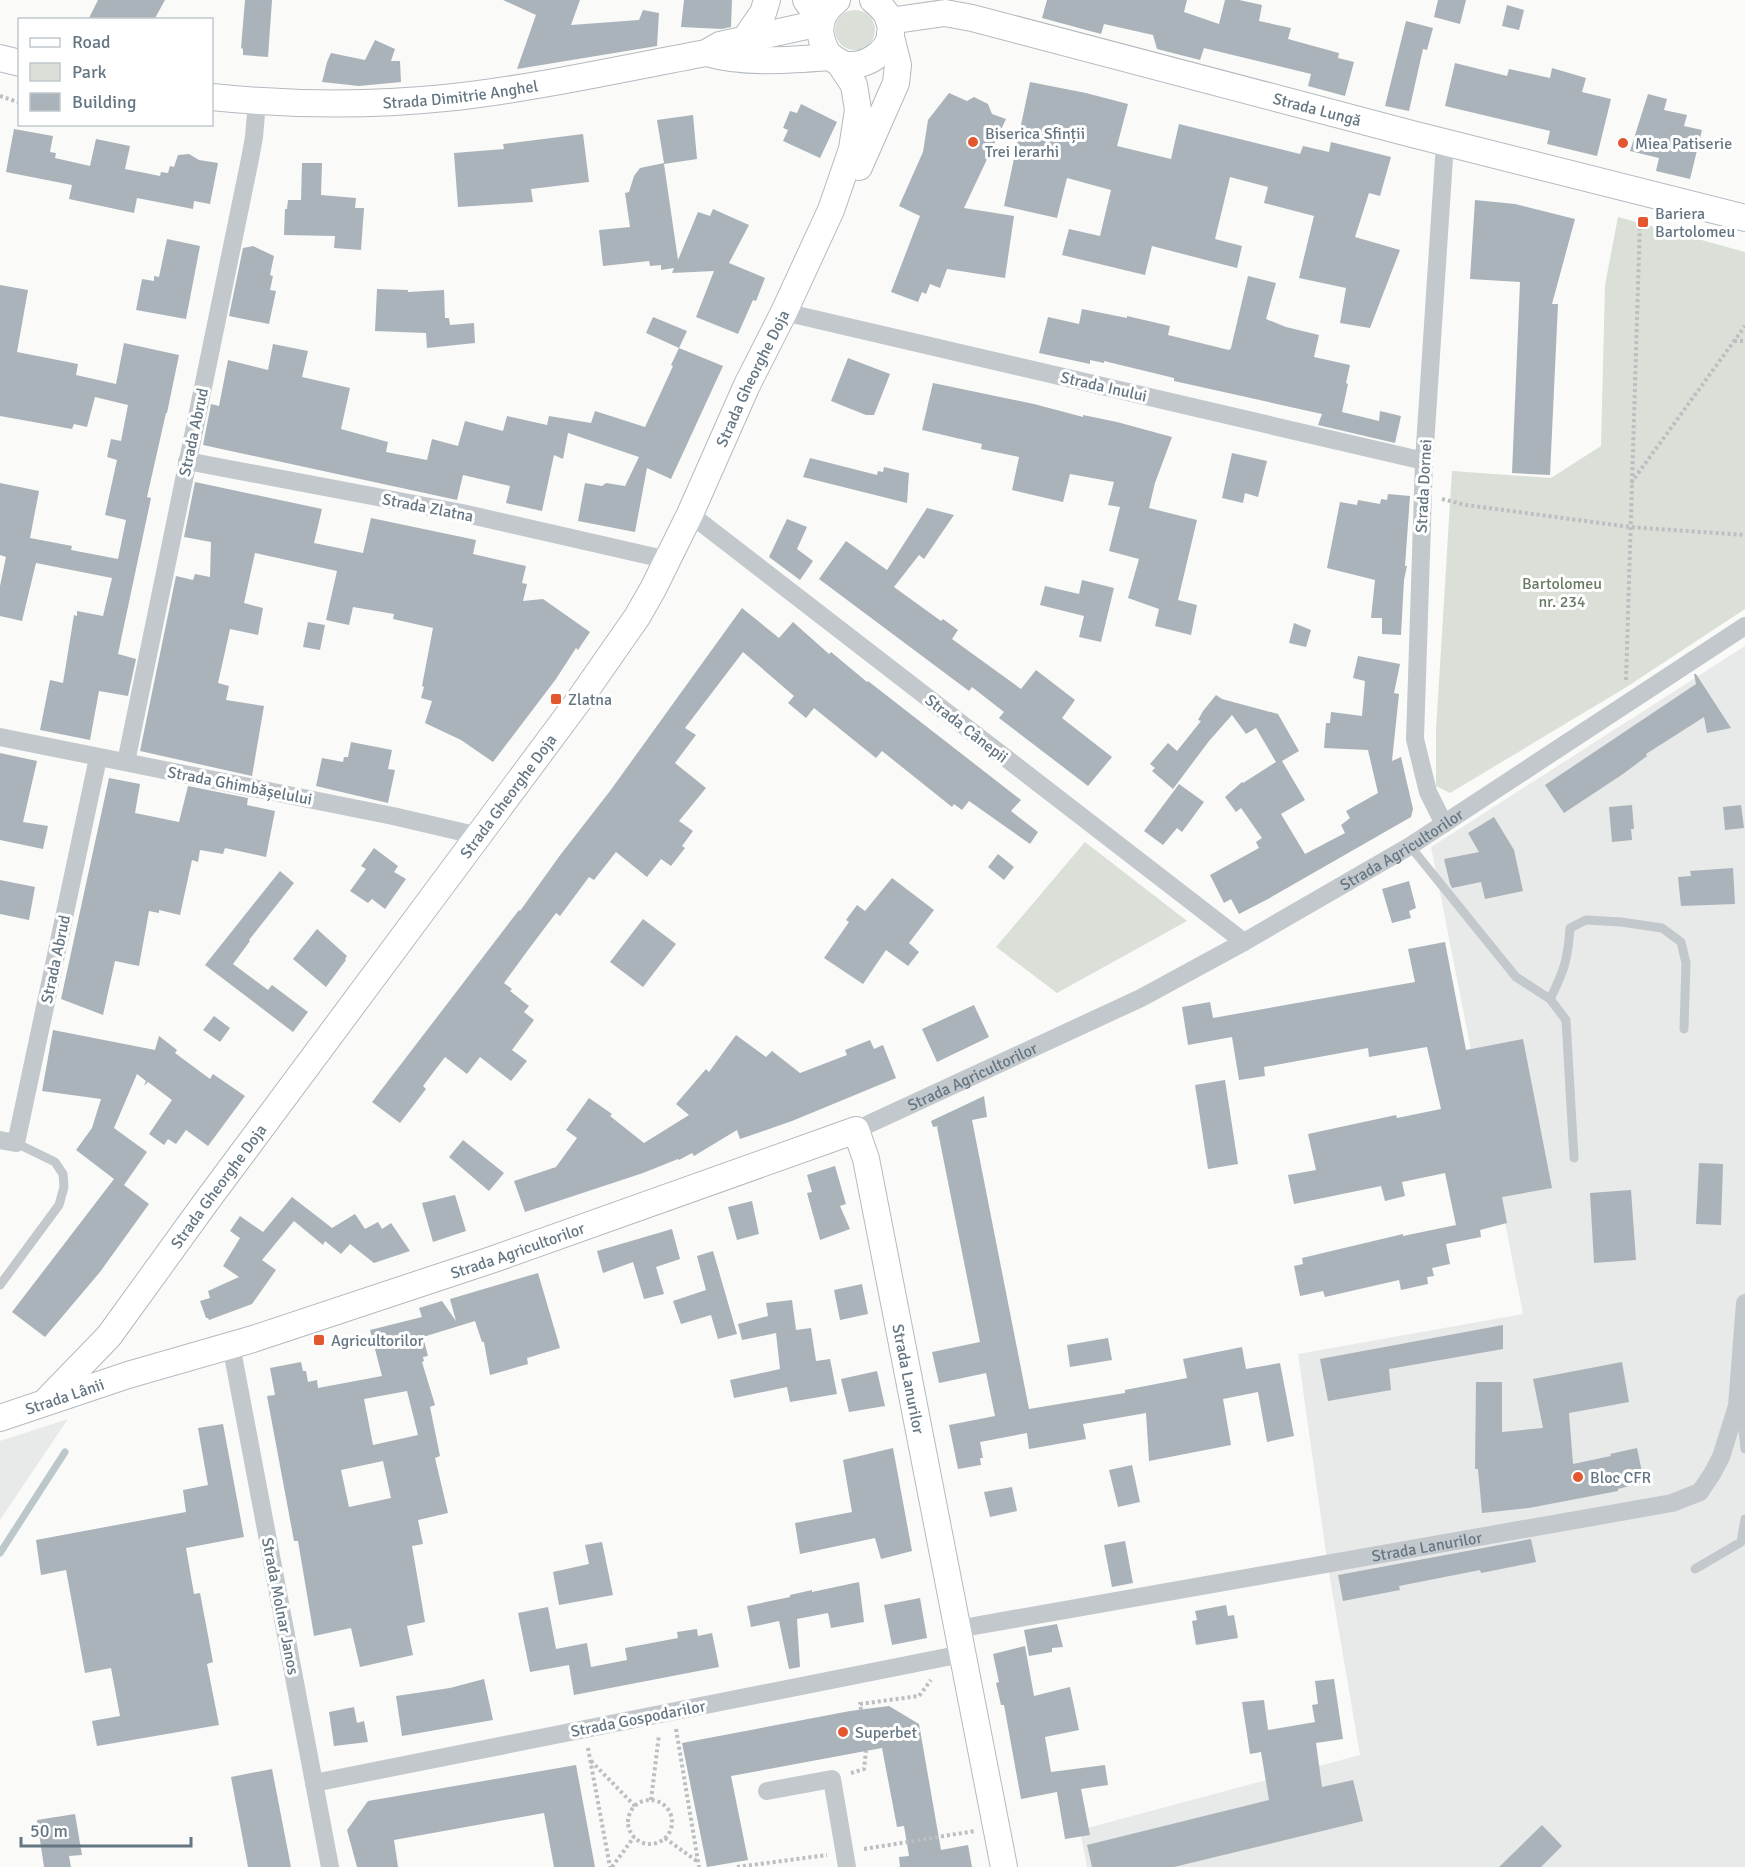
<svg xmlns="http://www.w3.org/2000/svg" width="1745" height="1867" viewBox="0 0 1745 1867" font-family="Signika,sans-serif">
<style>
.built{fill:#e8e9e9}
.green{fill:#dadfd7}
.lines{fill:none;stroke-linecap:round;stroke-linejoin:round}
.stream{stroke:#bbc7cb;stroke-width:7}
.building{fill:#aab3b9;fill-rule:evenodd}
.secondary-casing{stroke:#b3babf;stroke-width:28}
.path{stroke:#bbbfc2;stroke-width:4;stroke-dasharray:3 3;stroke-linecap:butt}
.lane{stroke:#c3c8cc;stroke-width:9}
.street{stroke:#c3c8cc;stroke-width:18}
.secondary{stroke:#fff;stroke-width:26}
.poi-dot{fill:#e4572e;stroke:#fff;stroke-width:2}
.labels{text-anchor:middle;stroke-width:6;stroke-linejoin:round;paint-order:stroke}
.street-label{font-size:16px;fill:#657683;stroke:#fff}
.poi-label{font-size:16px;fill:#657683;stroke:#fff;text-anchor:start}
.park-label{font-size:16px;fill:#687a64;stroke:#fff}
</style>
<rect width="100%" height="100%" fill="#fafaf8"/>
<!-- built -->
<path class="built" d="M1745 646V1867H1087L1080 1830 1360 1755 1328 1567 1298 1354 1523 1314 1431 847Z
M68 1419 0 1520V1441Z"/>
<!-- green -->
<path class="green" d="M835 30a20 20 0 1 1 40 0a20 20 0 1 1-40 0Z
M1618 217 1745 252V609L1625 688 1450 793 1436 786V730L1452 471 1551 478 1601 446 1605 285Z
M1085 842 1187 921 1057 993 996 947Z"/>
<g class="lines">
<!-- stream -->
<path class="stream" d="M0 1553 65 1452"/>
</g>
<!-- building -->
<path class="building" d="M98 0H165L154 20H88Z
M245 0H272L268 57 243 55V49L241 48Z
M503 0H580L571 25 639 20 643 10 659 13 657 46 517 69 536 15Z
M684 0H732L731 27 722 29 681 27Z
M1047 0H1187L1184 12 1219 24 1225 0H1239L1262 5 1259 21 1291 28 1288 39 1339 53 1338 58 1354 62 1345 96 1308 86 1311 74 1204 48 1200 60 1157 49 1153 35 1104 24 1101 34 1042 18Z
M1438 0H1466L1460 24 1434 17Z
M1507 5 1524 10 1519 30 1502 26Z
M1406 21 1433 28 1427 50 1423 49 1409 111 1385 106Z
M375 40 395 49 391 61H400L401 82 359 86 322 82 327 62 331 53 365 60Z
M1455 63 1507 76 1509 69 1550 78 1552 68 1586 78 1582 92 1611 99 1597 156 1547 144 1550 131 1445 106Z
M1030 82 1086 93 1128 104 1117 146 1171 159 1179 124 1300 154 1303 146 1329 152 1331 142 1391 157 1380 196 1369 193 1355 237 1400 250 1370 328 1340 323 1346 288 1299 278 1314 216 1264 203 1268 187 1230 177 1215 239 1242 246 1237 268 1152 246 1145 275 1062 255 1069 229 1100 236 1111 190 1067 178 1057 218 1004 206Z
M949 93 967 101 974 97 988 104 992 114 1006 119 964 208 1014 216 1005 278 947 269 940 288 930 284 926 294 922 292 918 302 891 292 920 216 899 206 923 152 928 120Z
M1648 94 1667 99 1664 110 1687 115 1684 126 1702 130 1690 179 1656 171 1659 158 1630 151Z
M801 104 837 122 820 158 783 141 788 130 783 128 790 111 797 113Z
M693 115 697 159 664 164 678 260 698 212 710 216 713 209 749 225 729 263 765 278 756 301 753 300 738 334 696 317 714 271 672 273 674 268 661 270V265L650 266 649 261 603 266 599 230 630 227 625 193 629 192 634 176 640 168 664 163 657 120Z
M14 129 53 136 50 152 56 153 55 158 90 166 96 139 130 146 125 169 160 176 161 172 168 173 170 166 174 167 178 155 189 154 199 160 218 163 210 204 194 201 193 209 137 198 134 213 69 199 72 185 6 172Z
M583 134 589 182 531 189 533 202 458 207 454 153 504 149 503 144Z
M302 163H322L321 195 356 198 355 208H364L361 250 334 248 335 236 284 235 285 209H287L288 200H301Z
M1475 200 1515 204 1575 219 1552 304H1558L1550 475 1512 473 1520 282 1470 279Z
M167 239 200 246 186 319 136 310 142 279 154 281V276L159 277Z
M253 246 274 256 270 275 273 276 270 290 276 291 269 324 229 316 243 248Z
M1248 276 1276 283 1266 319 1286 327 1319 335 1314 357 1350 365 1346 383 1348 384 1342 412 1379 421 1380 411 1401 416 1395 443 1318 425 1322 414 1174 381V378L1104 361V363L1090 360V364L1039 353 1048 317 1079 324 1082 309 1127 318V316L1170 326 1168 335 1229 350 1231 348Z
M0 285 28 290 17 352 78 364 76 375 116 384 124 343 179 355 167 413H166L147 497 151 498 118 654 136 659 128 696 99 691 90 740 40 730 50 680 63 683 74 615 77 616V611L103 616 112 578 36 563 22 621 0 616V586L6 557 0 555V483L39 491 30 538 72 546 71 550 118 559 126 520 105 515 117 460 107 457 111 439 121 441 128 405 95 397 87 427 74 424 72 429 0 416Z
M377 289 408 290V292L444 290 445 318H449L450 325 474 323 475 343 427 348 426 333 375 331Z
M653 317 687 331 679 348 723 366 671 479 647 468 635 532 578 521 585 483 602 486 606 483 625 486 639 457 568 433 563 459 554 455 542 511 506 503 510 486 463 475 457 500 203 445 211 404 219 406 228 360 268 370 273 344 308 351 302 377 350 388 341 429 388 442 386 452 427 460 432 439 458 446 465 421 503 431 507 416 547 425 549 416 591 423 595 411 645 427 673 366 671 365 679 348 646 333Z
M848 358 890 374 874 415H866L831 401Z
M933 383 1034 404 1083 417V415L1117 422 1172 437 1155 483 1149 508 1197 520 1178 600 1197 605 1191 635 1155 626 1159 609 1128 598 1139 559 1109 551 1120 507 1108 505 1114 482 1070 474 1063 502 1012 490 1019 457 981 449 982 444 922 430Z
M1232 453 1267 461 1258 497 1245 493 1243 503 1222 498Z
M810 458 877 475 878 471 883 472 884 467 909 473 907 503 803 477Z
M195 482 322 509 314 543 363 553 371 518 476 540 473 554 526 566 522 583 527 584 523 601 543 599 590 632 578 650 576 648 556 679 493 762 461 740 425 723 432 701 421 698 424 687 422 686 433 628 393 619 394 614 353 607 349 625 326 620 337 571 255 553 244 603 263 608 258 635 230 629 218 683 229 686 226 700 264 706 252 776 140 751 176 576 193 580 195 574 210 577 211 542 184 537Z
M1388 494 1410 496 1405 566H1407L1404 580 1401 635 1382 634V618H1371L1375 580 1327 568 1340 502 1357 505 1358 500 1380 504 1381 499 1387 500Z
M927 508 954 515 924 559 919 555 894 587 941 621 943 619 958 630 952 639 1021 689 1036 670 1075 700 1062 718 1112 757 1088 786 999 718 1004 712 972 687 969 691 819 579 846 541 887 570Z
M787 519 807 527 797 549 813 561 800 580 769 557Z
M1082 580 1114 588 1101 642 1079 637 1084 616 1040 605 1045 586 1079 594Z
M742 608 779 638 793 622 829 654 831 652 867 682 868 681 1021 800 1011 811 1038 832 1030 844 969 801 962 810 954 804 952 807 882 751 876 758 814 708 806 718 788 703 794 696 743 652 685 728 696 735 675 763 706 788 679 821 693 831 682 846 685 848 671 866 661 859 647 877 616 852 594 880 589 877 560 916 556 913 528 950 504 983 512 989 510 991 529 1006 524 1012 534 1020 512 1050 527 1061 511 1081 480 1057 467 1074 445 1057 423 1086 426 1089 400 1123 372 1102 519 910 520 911 561 854 610 791Z
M308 622 325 625 320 650 303 647Z
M1294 623 1311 630 1306 647 1289 643Z
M1358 656 1400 664 1394 693 1399 694 1392 761 1401 757 1413 809 1411 817 1268 899 1239 914 1231 899 1224 903 1210 875 1259 848 1256 842 1262 838 1241 808 1236 812 1225 797 1242 782 1243 783 1276 762 1256 728 1246 734 1232 715 1209 741 1173 789 1152 771 1155 768 1150 764 1168 743 1177 751 1201 721 1198 720 1203 711 1216 695 1222 699 1278 714 1299 751 1282 761 1305 800 1281 814 1305 854 1345 833 1341 825 1350 818 1346 811 1378 793 1368 750 1324 748 1326 723H1330L1331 712 1362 716 1365 681 1353 678Z
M1694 674H1696L1731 728 1707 733 1704 717 1646 754 1647 756 1623 774 1564 813 1545 785 1696 684Z
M351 742 392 750 388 769 395 770 388 803 316 786 322 758 343 762 344 757H348Z
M0 753 37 761 23 822 48 826 43 849 0 840Z
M109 778 140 784 135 813 179 822 188 786 248 798 247 805 275 811 266 857 225 848 223 854 200 850 198 862 192 860 180 915 159 910V913L149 911 139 966 115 961 103 1015 61 999Z
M1179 784 1204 802 1182 832 1177 828 1163 845 1144 831Z
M1632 805 1634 829H1631L1632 840 1612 842 1609 807Z
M1741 805 1744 828 1725 830 1723 807Z
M1494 817 1514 850 1523 891 1485 899 1481 882 1452 888 1450 884 1444 859 1479 852 1468 833Z
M374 848 398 866 394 872 406 879 385 909 372 899 368 903 350 891 366 869 361 866Z
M998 854 1014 867 1004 880 988 867Z
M1733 868 1735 904 1681 906 1678 877 1691 876 1690 871Z
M280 871 294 883 249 940 250 941 233 964 268 990 272 985 308 1012 293 1032 205 965Z
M892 878 934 910 909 943 919 952 908 966 886 950 863 984 824 958 849 922 846 920 857 905 865 911Z
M0 880 35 887 29 920 0 914Z
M1409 881 1416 908 1409 911 1411 918 1392 923 1382 889Z
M643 919 676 944 643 987 610 962Z
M317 929 347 956 345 959 346 960 326 987 293 959Z
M1445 942 1466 1050 1523 1039 1552 1188 1502 1197 1507 1223 1480 1230 1481 1237 1446 1244 1450 1264 1432 1268 1434 1276 1427 1277 1428 1284 1401 1290 1399 1280 1325 1297 1323 1291 1300 1296 1294 1266 1303 1264 1302 1258 1403 1234V1236L1456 1225 1445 1173 1402 1182 1405 1196 1385 1201 1381 1186 1294 1204 1288 1175 1316 1170 1308 1134 1396 1115 1397 1118 1441 1109 1427 1047 1369 1057 1368 1048 1264 1067 1265 1076 1239 1080 1232 1037 1188 1045 1182 1007 1210 1002 1213 1018 1415 982 1408 949Z
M974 1005 989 1037 937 1062 922 1029Z
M214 1016 230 1028 220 1042 203 1030Z
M53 1030 155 1050 159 1036 177 1050 175 1053 210 1079 213 1074 245 1096 208 1146 186 1130 176 1144 168 1139 164 1145 149 1134 172 1100 148 1082 144 1086 146 1081 137 1074 114 1128 147 1152 124 1185 149 1204 100 1272 45 1337 12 1312 114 1179 76 1150 92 1128 101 1099 42 1091Z
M736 1035 766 1057 772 1051 800 1073 847 1055 845 1050 870 1040 874 1049 883 1045 896 1078 792 1121 740 1139 737 1130 694 1156 692 1153 679 1160 678 1159 643 1173 525 1212 514 1181 556 1167 577 1138 566 1130 589 1098 612 1114 610 1116 644 1143 689 1115 676 1104 706 1069 709 1072Z
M1225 1080 1238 1164 1208 1169 1195 1085Z
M984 1096 987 1117 972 1120 1029 1409 1125 1393V1390L1187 1378 1183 1359 1242 1347 1246 1369 1280 1363 1294 1436 1267 1442 1258 1392 1223 1399 1231 1445 1149 1461 1146 1413 1083 1424 1086 1439 1029 1449 1027 1433 980 1442 983 1458H980L981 1465 958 1469 949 1425 995 1416 986 1373 939 1383 932 1352 980 1342 937 1127 939 1126 933 1127 931 1121Z
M463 1140 504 1173 489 1191 449 1157Z
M1699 1163 1723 1164 1721 1225 1696 1224Z
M835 1166 846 1204 840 1206 850 1229 820 1240 807 1193 812 1192 807 1175Z
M1631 1190 1636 1260 1594 1263 1590 1193Z
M455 1195 466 1231 433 1242 422 1203Z
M292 1197 332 1228 355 1214 365 1229 378 1222 382 1229 391 1223 410 1251 374 1263 350 1244 341 1254 325 1241 323 1245 294 1221 262 1260 276 1270 252 1304 209 1320 208 1318H206L200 1301 210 1298 208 1291 239 1277 223 1266 240 1238 230 1231 240 1216 263 1232Z
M752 1201 759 1234 737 1240 728 1207Z
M672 1229 680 1259 656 1267 664 1294 644 1299 633 1262 603 1273 597 1251Z
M713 1251 737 1334 718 1339 711 1315 681 1324 673 1301 706 1290 697 1256Z
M538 1273 560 1348 527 1358 528 1364 490 1375 484 1342H482L475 1321 423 1337 428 1356 423 1357 424 1361 422 1362 435 1405 430 1407 440 1456 435 1458 448 1513 418 1520 423 1544 412 1546 425 1622 407 1626 413 1655 360 1667 351 1628 314 1636 298 1541H294L267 1396 275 1395 270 1368 301 1362 303 1371H306L308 1382 317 1380 318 1388 382 1376 370 1330 422 1317 419 1308 442 1301 456 1321 450 1299ZM407 1391 418 1435 373 1445 364 1399ZM383 1461 391 1498 349 1507 341 1470Z
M862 1284 868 1314 840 1320 834 1290Z
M792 1300 796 1330 811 1328 816 1361 830 1359 837 1394 790 1402 787 1387 734 1398 730 1380 780 1369 776 1333 742 1340 738 1324 768 1316 766 1303Z
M1503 1325V1349L1389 1369 1391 1390 1328 1401 1320 1359Z
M1108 1338 1112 1360 1070 1367 1067 1345Z
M1622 1362 1629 1402 1569 1413 1573 1464 1611 1456 1610 1454 1637 1448 1644 1482 1618 1489V1491L1529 1508 1482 1513 1478 1469H1475L1476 1382H1502V1432L1543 1428 1533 1379Z
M877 1371 885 1406 849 1412 841 1379Z
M223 1424 244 1537 186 1548 194 1594 200 1593 213 1662 207 1664 219 1725 97 1746 92 1721 120 1716 111 1668 85 1673 66 1570 41 1575 36 1540 186 1512 183 1490 208 1485 198 1428Z
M893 1448 912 1551 881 1559 875 1538 800 1554 795 1523 852 1512 843 1460Z
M1132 1465 1140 1502 1118 1507 1109 1470Z
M1012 1487 1017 1511 990 1517 984 1492Z
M1531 1539 1536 1562 1481 1573 1480 1570 1399 1586 1400 1590 1343 1601 1338 1575Z
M1125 1541 1133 1583 1112 1587 1104 1545Z
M602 1542 613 1595 559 1605 553 1572 589 1564 585 1545Z
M859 1582 864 1622 831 1628 828 1613 797 1619 800 1667 789 1669 779 1621 751 1627 747 1606 790 1597V1595L812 1590V1592Z
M920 1598 927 1638 892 1645 884 1605Z
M1226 1605 1228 1616 1234 1615 1238 1638 1196 1645 1192 1621 1197 1620 1195 1611Z
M548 1607 556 1649 587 1643 591 1667 627 1660 625 1648 678 1638 677 1632 697 1629 698 1636 712 1633 719 1667 574 1695 569 1665 530 1672 518 1613Z
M1057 1624 1063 1647 1052 1648V1652L1029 1656 1024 1630Z
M1025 1646 1034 1696 1070 1687 1079 1730 1045 1737 1051 1772 1105 1765 1108 1785 1081 1789 1090 1835 1065 1839 1057 1792 1021 1799 1004 1705H1001L996 1683 999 1682 993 1654Z
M484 1679 493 1720 402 1736 396 1696 450 1688Z
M1334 1679 1343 1739 1316 1743 1322 1787 1353 1780 1363 1821 1174 1867H1092L1087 1845 1269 1800 1261 1752 1250 1754 1242 1702 1264 1700 1268 1730 1315 1722 1312 1705 1318 1704 1315 1681Z
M889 1706 919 1724 941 1850 968 1845 972 1867H900L899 1857 909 1856 904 1826 897 1827 882 1748 731 1776 748 1860 707 1867 682 1743 850 1711Z
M354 1707 357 1723 364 1721 368 1742 334 1746 329 1712Z
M576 1765 595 1867H554L544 1813 394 1840 398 1867H357L347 1830 368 1801Z
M272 1769 291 1867H248L231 1777Z
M75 1814 82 1855 69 1856 71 1867H44L37 1820Z
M1542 1825 1562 1846 1541 1867H1499Z"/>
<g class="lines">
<defs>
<g id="secondary">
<path d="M806 0 821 21"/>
<path d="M837 0C825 9 818 21 821 36 832 100 931 44 873 0"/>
<path id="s3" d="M889 21 945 13 972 18 1412 134 1745 218"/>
<path d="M745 39 763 13 767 0"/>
<path d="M707 53C744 64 793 60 832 57"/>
<path d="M0 58 20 63"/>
<path id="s4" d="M212 97C289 105 367 106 445 98 532 89 620 69 706 53L720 45 820 23"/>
<path d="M859 167 896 83 898 65 890 33"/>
<path id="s5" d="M48 1399 109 1336 206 1202 577 703 637 617 653 589 690 514 747 385 784 312 831 210 852 149 858 110 854 85 838 61"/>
<path id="s6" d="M0 1418 128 1375 253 1339 494 1259 856 1130 866 1159 1004 1867"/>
</g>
</defs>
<!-- secondary casing -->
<use href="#secondary" class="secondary-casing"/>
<!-- path -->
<path class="path" d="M0 96 20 103
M1734 341H1745
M1631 483 1745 326
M1442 499 1466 505 1630 527 1745 535
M1626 680 1640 221
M861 1710 860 1704 919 1696 931 1680
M676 1729 699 1867
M588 1748 610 1867
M591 1761 635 1806
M851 1773 864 1769 866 1751
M651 1800 659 1735
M628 1822a22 22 0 1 1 44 0a22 22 0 1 1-44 0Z
M665 1838 698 1862
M864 1849 975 1831
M612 1867 634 1837
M737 1867 827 1855"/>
<!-- lane -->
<path class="lane" d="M1410 846 1516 977 1550 999 1566 1020 1574 1158
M1550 999C1564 971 1568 959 1570 928L1586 920 1621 922 1662 928 1681 942 1686 963 1684 1029
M0 1285 59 1205 64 1187 63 1174 55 1162 16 1143
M1741 1409 1745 1449
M1695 1569 1741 1542 1745 1519"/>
<!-- street -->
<g class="street">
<path d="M784 312 1424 461"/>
<path d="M187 461 462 513 668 560"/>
<path d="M690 514 1244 942"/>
<path d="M0 737 393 816 479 836"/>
<path d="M126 762 250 159 254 137 257 102"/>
<path d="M1444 824 1428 792 1415 739 1424 461 1445 143"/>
<path id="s1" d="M856 1130 1141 998 1244 942 1410 846 1745 626"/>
<path d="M0 1140 16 1143 98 758"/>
<path d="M231 1345 330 1867"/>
<path id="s2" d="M957 1629 1672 1503 1700 1492 1712 1474 1721 1457 1737 1406 1745 1303"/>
<path d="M314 1783 962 1654"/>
<path d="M767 1791 832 1779 847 1867"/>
</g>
<!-- secondary -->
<use href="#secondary" class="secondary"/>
</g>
<!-- markers -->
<g class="poi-dot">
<circle cx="973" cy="142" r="6"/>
<circle cx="1623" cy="143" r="6"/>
<rect x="1637" y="216" width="12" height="12" rx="3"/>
<rect x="550" y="693" width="12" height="12" rx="3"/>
<rect x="313" y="1334" width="12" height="12" rx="3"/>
<circle cx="1578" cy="1477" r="6"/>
<circle cx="843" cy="1732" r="6"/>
</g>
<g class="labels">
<!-- street labels -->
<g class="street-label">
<text dy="6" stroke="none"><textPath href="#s4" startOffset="249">Strada Dimitrie Anghel</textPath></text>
<text dy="6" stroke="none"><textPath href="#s3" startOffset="441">Strada Lungă</textPath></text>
<text dy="6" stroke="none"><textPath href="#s5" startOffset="1245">Strada Gheorghe Doja</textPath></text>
<text transform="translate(1104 386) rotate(13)" y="6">Strada Inului</text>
<text transform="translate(193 432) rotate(-78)" y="6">Strada Abrud</text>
<text transform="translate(1423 486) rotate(-87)" y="6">Strada Dornei</text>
<text transform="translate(428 507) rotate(11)" y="6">Strada Zlatna</text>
<text transform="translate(967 728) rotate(38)" y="6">Strada Cânepii</text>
<text transform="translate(240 785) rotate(11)" y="6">Strada Ghimbășelului</text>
<text dy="6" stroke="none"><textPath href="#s5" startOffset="759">Strada Gheorghe Doja</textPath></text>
<text dy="6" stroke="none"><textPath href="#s1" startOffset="614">Strada Agricultorilor</textPath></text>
<text transform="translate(55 959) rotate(-78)" y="6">Strada Abrud</text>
<text dy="6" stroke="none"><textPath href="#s1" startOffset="128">Strada Agricultorilor</textPath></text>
<text dy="6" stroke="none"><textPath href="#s5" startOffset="273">Strada Gheorghe Doja</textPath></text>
<text dy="6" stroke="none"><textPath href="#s6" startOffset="544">Strada Agricultorilor</textPath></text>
<text dy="6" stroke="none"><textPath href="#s6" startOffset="1158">Strada Lanurilor</textPath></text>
<text dy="6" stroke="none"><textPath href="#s6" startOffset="68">Strada Lânii</textPath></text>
<text dy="6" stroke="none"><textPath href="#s2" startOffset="477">Strada Lanurilor</textPath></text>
<text transform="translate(281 1606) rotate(79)" y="6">Strada Molnar Janos</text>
<text transform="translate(638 1718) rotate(-11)" y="6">Strada Gospodarilor</text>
</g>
<!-- poi labels -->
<g class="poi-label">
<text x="985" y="139">Biserica Sfinții<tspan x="985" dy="18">Trei Ierarhi</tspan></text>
<text x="1635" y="149">Miea Patiserie</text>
<text x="1655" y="219">Bariera<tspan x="1655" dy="18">Bartolomeu</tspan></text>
<text x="568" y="705">Zlatna</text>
<text x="331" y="1346">Agricultorilor</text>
<text x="1590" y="1483">Bloc CFR</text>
<text x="855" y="1738">Superbet</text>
</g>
<!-- park labels -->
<g class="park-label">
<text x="1562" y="589">Bartolomeu<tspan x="1562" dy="18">nr. 234</tspan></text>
</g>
</g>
<!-- legend -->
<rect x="18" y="18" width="195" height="108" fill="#ffffff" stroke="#c1c8cd" stroke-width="1.5"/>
<rect x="30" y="38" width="30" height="9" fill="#ffffff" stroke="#c1c8cd" stroke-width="1.5"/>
<text x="72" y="48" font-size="18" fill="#657683">Road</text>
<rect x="30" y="63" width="30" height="18" fill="#dadfd7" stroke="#c1c8cd" stroke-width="1.5"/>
<text x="72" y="78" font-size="18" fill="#657683">Park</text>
<rect x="30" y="93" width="30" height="18" fill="#aab3b9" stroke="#c1c8cd" stroke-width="1.5"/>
<text x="72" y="108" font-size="18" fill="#657683">Building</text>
<!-- scale -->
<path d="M21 1837v9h170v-9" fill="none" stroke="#657683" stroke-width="3"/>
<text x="30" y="1837" font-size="18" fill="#657683" stroke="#ffffff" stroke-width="4.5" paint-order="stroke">50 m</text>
</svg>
